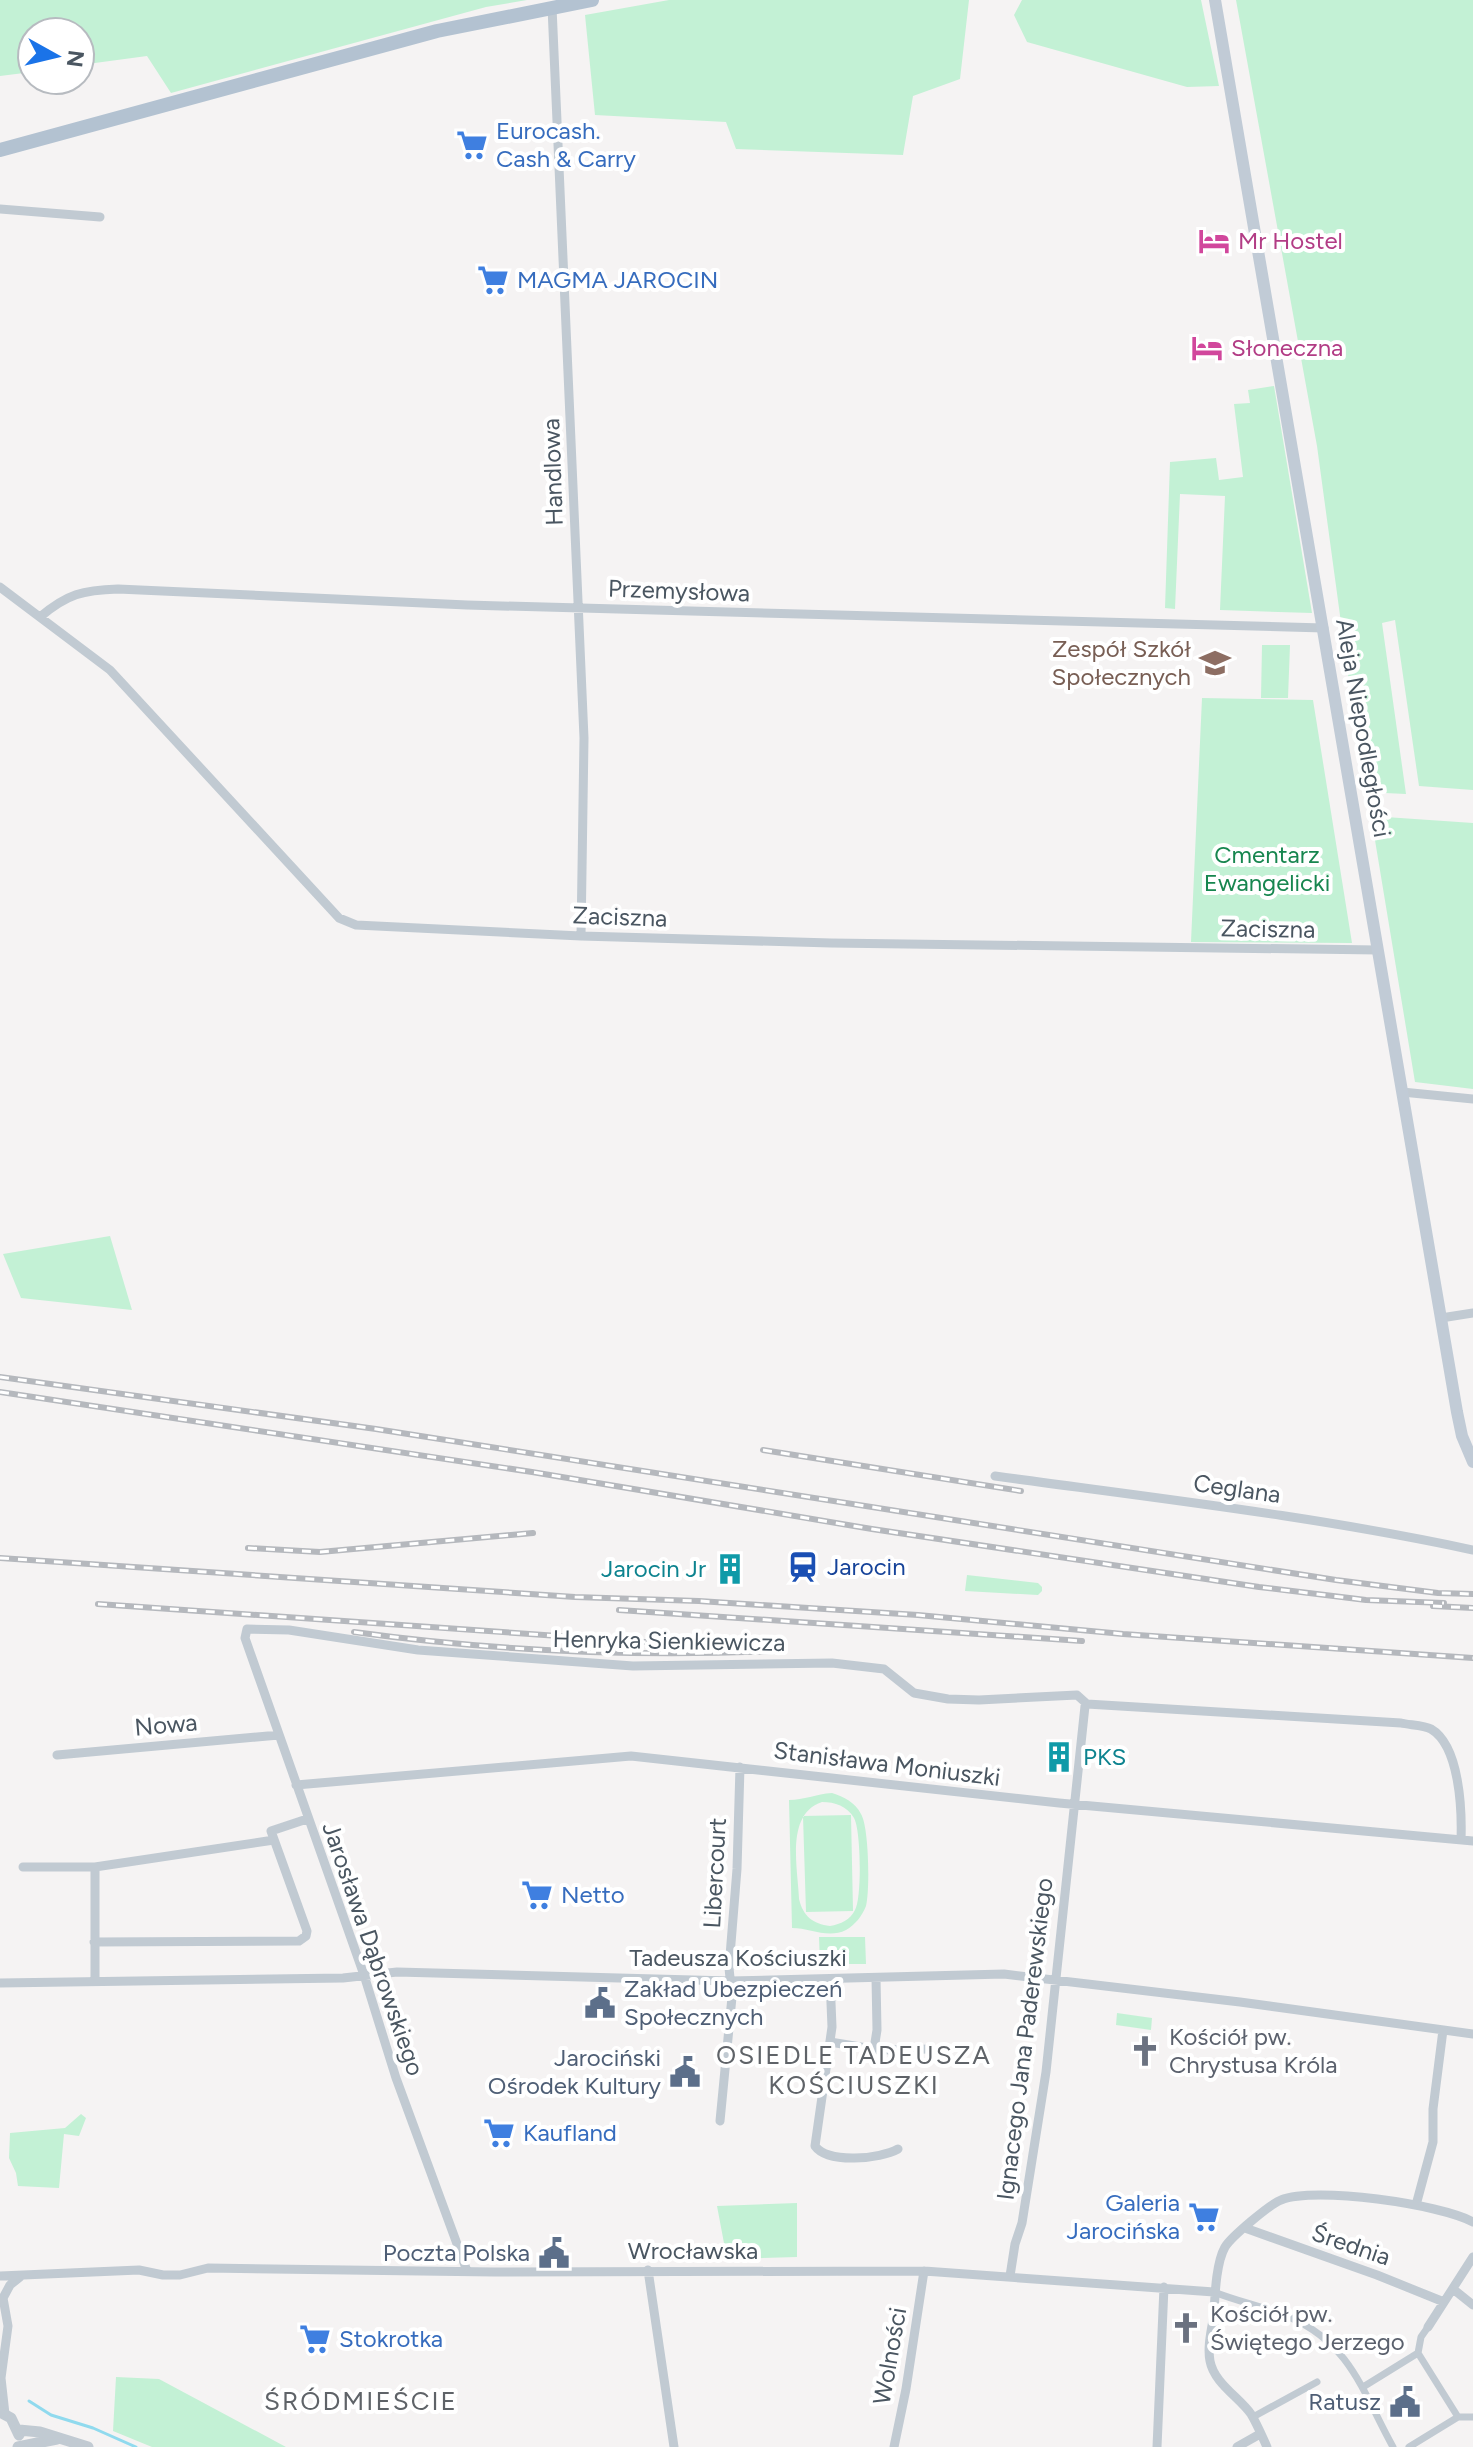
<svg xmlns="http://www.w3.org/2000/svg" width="1473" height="2447" viewBox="0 0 1473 2447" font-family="Figtree,sans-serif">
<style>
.green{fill:#c3f1d5;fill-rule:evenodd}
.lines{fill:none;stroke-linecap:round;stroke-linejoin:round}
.stream{stroke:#90daee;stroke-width:3}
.pedestrian{stroke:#c1cad2;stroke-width:7}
.minor{stroke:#c1cad2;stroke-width:9}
.tertiary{stroke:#c1cad2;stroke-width:11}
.secondary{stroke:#c1cbd6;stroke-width:12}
.primary{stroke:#b3c2d1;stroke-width:14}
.rail-casing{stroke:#b5b8bd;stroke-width:6}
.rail{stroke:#fff;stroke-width:3;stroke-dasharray:9;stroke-linecap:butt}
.labels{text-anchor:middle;stroke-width:8;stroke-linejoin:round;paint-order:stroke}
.shop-label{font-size:24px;fill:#366cbe;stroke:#fff;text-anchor:start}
.hotel-label{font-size:24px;fill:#b23c85;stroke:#fff;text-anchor:start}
.street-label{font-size:24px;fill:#4a5661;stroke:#fff}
.education-label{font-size:24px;fill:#785e54;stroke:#fff;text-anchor:end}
.park-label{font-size:24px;fill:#17864f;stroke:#fff}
.transit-label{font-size:24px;fill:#164399;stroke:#fff;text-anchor:start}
.culture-label{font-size:24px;fill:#0d838f;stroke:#fff;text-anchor:end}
.service-label{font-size:24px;fill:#4e5e75;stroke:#fff;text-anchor:end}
.worship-label{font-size:24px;fill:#5b616d;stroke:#fff;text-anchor:start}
.neighbourhood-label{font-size:26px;letter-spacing:2px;fill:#5f6368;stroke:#fff}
</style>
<rect width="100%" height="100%" fill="#f5f3f3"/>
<!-- green -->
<path class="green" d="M0 0H527L486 7 171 93 147 56 80 65V32H32V72L0 76Z
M669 0H969L960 79 913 96 903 155 736 149 726 122 595 115 585 15Z
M1022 0H1201L1219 86 1187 87 1027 42 1014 15Z
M1236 0H1473V790L1419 786 1395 620 1382 623 1406 794 1364 792 1317 446Z
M1274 386 1312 613 1220 610 1225 496 1180 494 1175 609 1165 608 1170 462 1216 458 1219 480 1243 477 1234 404 1250 403 1248 390Z
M1262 645H1290L1288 698H1261Z
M1202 698 1313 700 1352 943 1191 942Z
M1371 816 1473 823V1089L1415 1082Z
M110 1236 132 1310 21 1298 3 1254Z
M967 1575 1038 1583 1042 1587V1591L1038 1595 965 1591Z
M832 1793C844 1797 855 1802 861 1814 869 1827 870 1891 866 1906 862 1916 855 1925 846 1930 828 1939 810 1928 792 1928L789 1800C804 1800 816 1794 832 1793ZM822 1802C835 1802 847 1806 854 1818 861 1830 862 1898 855 1910 850 1920 841 1924 830 1926 813 1924 803 1916 799 1899 798 1869 785 1814 822 1802Z
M851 1815 853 1911 806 1912 803 1816Z
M819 1937H865L866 1964H820Z
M1117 2013 1152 2018 1151 2030 1116 2025Z
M81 2114 86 2118 79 2136 64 2134 59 2188 18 2186 16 2173 9 2158 10 2133 65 2128Z
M797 2203V2257L727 2259 717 2206Z
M116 2377 159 2379 286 2447H152L113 2431Z"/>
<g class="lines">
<!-- stream -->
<path class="stream" d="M29 2401 51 2415 93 2428 136 2447"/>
<!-- pedestrian -->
<path class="pedestrian" d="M1214 2292C1239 2302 1266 2307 1291 2318 1351 2344 1364 2395 1393 2447
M1418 2353 1458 2417
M1363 2387 1418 2353 1421 2337 1428 2327
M1253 2417 1317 2382
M1409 2447 1458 2417H1473"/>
<!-- minor -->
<path class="minor" d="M552 7 584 738 581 936
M0 209 100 217
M0 587 110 670 339 918 356 925 581 936 831 943 1378 950
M40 617C67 594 83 590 118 589L467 605 1324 628
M1402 1092 1473 1099
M1441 1318 1473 1313
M995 1476C1155 1498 1315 1516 1473 1550
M57 1755 279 1735
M296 1785 631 1756 1059 1803 1473 1841
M23 1867H95L274 1840
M94 1942 299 1941 306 1936 307 1931 271 1831 307 1819
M830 1979 832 2027 815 2146C828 2164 880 2159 898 2149
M95 1981V1867
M0 1983 343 1978 397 1972 730 1981 1004 1974 1240 2002 1473 2034
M830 2042 879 2050 930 2049
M874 2049 877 2030 876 1978
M720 2121 732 1997 729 1968 737 1869 740 1767
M1416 2205 1433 2142V2109L1443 2030
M1245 2228 1377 2275 1444 2302
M648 2270 674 2447
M467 2271 396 2078 364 1975 245 1638 247 1629 289 1630 418 1650 633 1666 832 1663 884 1669 914 1693 948 1699 979 1700 1077 1695 1087 1704
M0 2276 139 2270 163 2275H180L208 2268 494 2272 924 2271 1214 2292
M1010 2276 1015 2244 1022 2223 1046 2072 1085 1706 1087 1704 1401 1723C1409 1725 1424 1725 1431 1729 1460 1746 1462 1811 1461 1840
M1453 2289 1473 2305
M1428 2327 1473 2257
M5 2414 1 2378 8 2326 3 2298 10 2285 20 2277
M894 2447 906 2389 924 2271
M1157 2447 1164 2287
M1237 2447 1260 2434
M1267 2447C1262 2436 1257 2424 1251 2414 1239 2397 1214 2383 1210 2361 1207 2346 1212 2328 1214 2313 1215 2295 1216 2263 1225 2247 1231 2237 1270 2204 1281 2200 1315 2186 1440 2204 1473 2222"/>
<!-- tertiary -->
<path class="tertiary" d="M0 2412 11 2418 19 2435
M19 2430 40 2432 88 2447
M18 2447 57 2439"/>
<!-- secondary -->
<path class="secondary" d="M1215 0 1457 1412 1462 1436 1473 1462"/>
<!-- primary -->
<path class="primary" d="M0 150 437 31 592 0"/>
<defs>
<path id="rail" d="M0 1377 376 1429 1336 1580 1438 1593 1473 1594
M0 1392 532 1472 872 1529 1259 1587 1366 1600 1444 1603
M763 1450 1021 1491
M248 1548 320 1552 533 1533
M0 1558 575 1597 699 1601 918 1615 1123 1634 1473 1658
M98 1604 674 1644
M1433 1606 1473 1608
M619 1610 1082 1641
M354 1632C494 1651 636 1657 777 1651"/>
</defs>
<!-- rail casing -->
<use href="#rail" class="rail-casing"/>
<!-- rail -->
<use href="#rail" class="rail"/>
</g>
<!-- icons -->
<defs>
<symbol id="supermarket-bare" viewBox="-9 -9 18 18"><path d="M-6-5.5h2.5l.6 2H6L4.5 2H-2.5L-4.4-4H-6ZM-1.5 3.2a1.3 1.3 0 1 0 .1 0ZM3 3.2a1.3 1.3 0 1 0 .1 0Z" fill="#3f7fe0" stroke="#fff" stroke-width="2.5" paint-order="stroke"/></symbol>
<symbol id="hotel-bare" viewBox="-9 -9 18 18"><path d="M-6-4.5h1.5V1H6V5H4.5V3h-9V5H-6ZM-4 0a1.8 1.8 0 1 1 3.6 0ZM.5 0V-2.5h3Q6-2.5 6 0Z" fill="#d1479c" stroke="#fff" stroke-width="2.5" paint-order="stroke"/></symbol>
<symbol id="school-bare" viewBox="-9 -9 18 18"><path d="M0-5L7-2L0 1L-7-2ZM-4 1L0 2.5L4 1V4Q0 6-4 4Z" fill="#8d6e63" stroke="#fff" stroke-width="2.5" paint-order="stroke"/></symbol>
<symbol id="station-bare" viewBox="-9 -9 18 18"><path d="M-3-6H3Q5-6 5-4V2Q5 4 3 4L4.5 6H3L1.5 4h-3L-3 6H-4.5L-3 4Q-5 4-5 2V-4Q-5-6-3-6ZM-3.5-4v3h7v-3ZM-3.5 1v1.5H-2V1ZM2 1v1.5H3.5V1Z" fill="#1a4fb4" stroke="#fff" stroke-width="2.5" paint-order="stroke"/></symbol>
<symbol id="building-bare" viewBox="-9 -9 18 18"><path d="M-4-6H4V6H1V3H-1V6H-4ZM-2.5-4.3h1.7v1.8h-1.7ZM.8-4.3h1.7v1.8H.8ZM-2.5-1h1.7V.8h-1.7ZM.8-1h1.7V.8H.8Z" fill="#0f9aa8" stroke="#fff" stroke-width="2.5" paint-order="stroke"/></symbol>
<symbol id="civic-bare" viewBox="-9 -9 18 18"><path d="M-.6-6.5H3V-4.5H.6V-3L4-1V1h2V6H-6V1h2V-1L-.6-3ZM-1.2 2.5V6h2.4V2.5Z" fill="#5c6f8a" stroke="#fff" stroke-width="2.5" paint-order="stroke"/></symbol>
<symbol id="church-bare" viewBox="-9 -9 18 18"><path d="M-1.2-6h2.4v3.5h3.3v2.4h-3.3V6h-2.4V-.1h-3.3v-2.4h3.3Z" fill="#6b7280" stroke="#fff" stroke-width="2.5" paint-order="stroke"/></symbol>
</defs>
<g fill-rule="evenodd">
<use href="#supermarket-bare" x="450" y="123" width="44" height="44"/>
<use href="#hotel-bare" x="1192" y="219" width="44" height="44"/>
<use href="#supermarket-bare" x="471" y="258" width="44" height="44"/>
<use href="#hotel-bare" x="1185" y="326" width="44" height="44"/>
<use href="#school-bare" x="1193" y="641" width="44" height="44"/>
<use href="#station-bare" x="781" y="1545" width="44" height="44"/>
<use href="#building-bare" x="708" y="1547" width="44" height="44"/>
<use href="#building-bare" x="1037" y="1735" width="44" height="44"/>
<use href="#supermarket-bare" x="515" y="1873" width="44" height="44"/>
<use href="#civic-bare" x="578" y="1981" width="44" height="44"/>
<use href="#church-bare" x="1123" y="2029" width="44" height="44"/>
<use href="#civic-bare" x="663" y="2050" width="44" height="44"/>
<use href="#supermarket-bare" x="477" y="2111" width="44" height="44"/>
<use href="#supermarket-bare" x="1182" y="2195" width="44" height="44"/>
<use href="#civic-bare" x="532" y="2231" width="44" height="44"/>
<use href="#church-bare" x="1164" y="2306" width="44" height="44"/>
<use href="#supermarket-bare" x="293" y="2317" width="44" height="44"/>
<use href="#civic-bare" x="1383" y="2380" width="44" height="44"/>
</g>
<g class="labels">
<!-- shop labels -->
<g class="shop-label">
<text x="496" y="139">Eurocash.<tspan x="496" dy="28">Cash &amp; Carry</tspan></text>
<text x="517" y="288">MAGMA JAROCIN</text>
<text x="561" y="1903">Netto</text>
<text x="523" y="2141">Kaufland</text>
<text x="1180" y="2211" text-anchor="end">Galeria<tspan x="1180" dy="28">Jarocińska</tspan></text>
<text x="339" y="2347">Stokrotka</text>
</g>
<!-- hotel labels -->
<g class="hotel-label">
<text x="1238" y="249">Mr Hostel</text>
<text x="1231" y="356">Słoneczna</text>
</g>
<!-- street labels -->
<g class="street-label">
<text transform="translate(553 472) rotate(-92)" y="8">Handlowa</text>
<text transform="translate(679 591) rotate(2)" y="8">Przemysłowa</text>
<text transform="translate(1363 728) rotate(80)" y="8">Aleja Niepodległości</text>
<text transform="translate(620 917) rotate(2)" y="8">Zaciszna</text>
<text transform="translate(1268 929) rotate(1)" y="8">Zaciszna</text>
<text transform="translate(1237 1489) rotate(8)" y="8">Ceglana</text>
<text transform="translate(669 1641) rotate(1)" y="8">Henryka Sienkiewicza</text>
<text transform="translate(166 1725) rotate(-5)" y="8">Nowa</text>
<text transform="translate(887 1764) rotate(7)" y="8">Stanisława Moniuszki</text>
<text transform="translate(715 1873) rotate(-87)" y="8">Libercourt</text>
<text transform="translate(373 1949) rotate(71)" y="8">Jarosława Dąbrowskiego</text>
<text x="738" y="1966">Tadeusza Kościuszki</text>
<text transform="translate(1025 2039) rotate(-83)" y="8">Ignacego Jana Paderewskiego</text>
<text transform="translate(1351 2245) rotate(19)" y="8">Średnia</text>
<text x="693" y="2259">Wrocławska</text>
<text transform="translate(890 2356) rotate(-80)" y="8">Wolności</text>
</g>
<!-- education labels -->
<g class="education-label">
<text x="1191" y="657">Zespół Szkół<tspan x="1191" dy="28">Społecznych</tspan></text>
</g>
<!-- park labels -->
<g class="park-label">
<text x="1267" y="863">Cmentarz<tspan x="1267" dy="28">Ewangelicki</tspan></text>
</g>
<!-- transit labels -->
<g class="transit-label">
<text x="827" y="1575">Jarocin</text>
</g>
<!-- culture labels -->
<g class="culture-label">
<text x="706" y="1577">Jarocin Jr</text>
<text x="1083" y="1765" text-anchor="start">PKS</text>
</g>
<!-- service labels -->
<g class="service-label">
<text x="624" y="1997" text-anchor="start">Zakład Ubezpieczeń<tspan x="624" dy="28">Społecznych</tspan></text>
<text x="661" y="2066">Jarociński<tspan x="661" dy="28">Ośrodek Kultury</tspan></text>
<text x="530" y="2261">Poczta Polska</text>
<text x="1381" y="2410">Ratusz</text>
</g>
<!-- worship labels -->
<g class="worship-label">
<text x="1169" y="2045">Kościół pw.<tspan x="1169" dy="28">Chrystusa Króla</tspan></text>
<text x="1210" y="2322">Kościół pw.<tspan x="1210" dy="28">Świętego Jerzego</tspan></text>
</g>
<!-- neighbourhood labels -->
<g class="neighbourhood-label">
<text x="854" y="2064">OSIEDLE TADEUSZA<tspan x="854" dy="30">KOŚCIUSZKI</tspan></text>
<text x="361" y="2410">ŚRÓDMIEŚCIE</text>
</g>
</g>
<!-- north arrow -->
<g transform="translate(56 56) rotate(98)"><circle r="38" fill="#ffffff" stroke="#b7bbc0" stroke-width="2"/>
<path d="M0-6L14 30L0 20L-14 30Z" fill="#1a73e8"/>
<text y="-12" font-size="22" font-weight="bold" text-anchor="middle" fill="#4a5661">N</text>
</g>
</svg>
